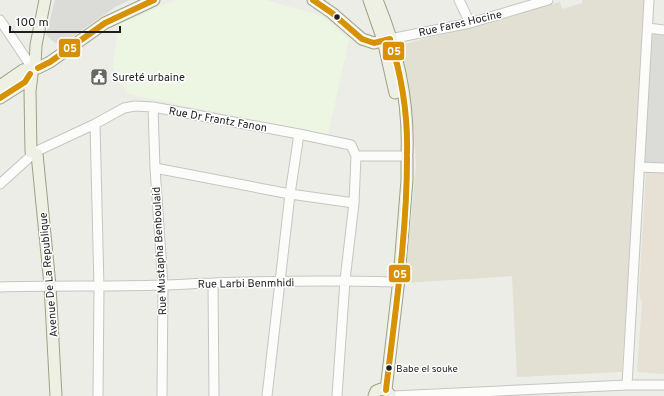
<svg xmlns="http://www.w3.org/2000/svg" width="664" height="396" viewBox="0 0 664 396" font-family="Overpass,sans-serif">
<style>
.residential{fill:#dbdcd8}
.commercial{fill:#e6e0d5}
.education{fill:#edf6e3}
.military{fill:#e2e0d3}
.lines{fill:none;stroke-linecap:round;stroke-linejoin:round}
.minor-casing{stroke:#c5c5c3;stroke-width:11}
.major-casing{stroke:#9ca285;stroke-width:13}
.minor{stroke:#fcfcfb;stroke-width:9}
.major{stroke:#eff0e4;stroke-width:11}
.bus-1-casing{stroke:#fff;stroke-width:9}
.bus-1{stroke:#d69204;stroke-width:6}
.bus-dot{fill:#1e1e1e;stroke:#fff;stroke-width:1.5}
.labels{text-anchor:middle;stroke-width:3;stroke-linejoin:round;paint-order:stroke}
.bus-label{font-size:10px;fill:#1e1e1e;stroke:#fff;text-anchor:start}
.street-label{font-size:11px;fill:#1e1e1e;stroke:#fff}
.poi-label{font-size:11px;fill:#1e1e1e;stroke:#fff;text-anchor:start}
.line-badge{stroke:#fff;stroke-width:1.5}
.badge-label{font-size:11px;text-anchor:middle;font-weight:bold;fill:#fff}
</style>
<rect width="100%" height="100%" fill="#ecede7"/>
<!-- residential -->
<path class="residential" d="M55 0H130L117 6 63 43H55L46 35Z
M648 28 664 30V168L640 167Z"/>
<!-- commercial -->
<path class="commercial" d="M646 171 664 173V374L637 372 642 303 639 293Z"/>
<!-- education -->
<path class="education" d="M175 0H265L322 16 349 40 328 135 128 94 113 67 118 25Z"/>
<!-- military -->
<path class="military" d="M582 0H646L622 372 517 377 512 276 405 283 416 165 412 109 401 45 560 2 562 9 582 3Z"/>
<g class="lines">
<defs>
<path id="minor" d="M459 0 470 23
M0 20 31 66
M648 28 664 30
M390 39 470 23 548 0
M153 107 155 168 163 285 162 396
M95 124 99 287 98 396
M37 151 95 124 124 108 135 106 153 107 299 134 351 145 356 156H401
M640 167 664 168
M155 168 290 194 354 203
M0 184 32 155
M213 283 214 396
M0 287C54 285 108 287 161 285 179 285 196 283 213 283 273 281 333 280 393 282
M627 385 649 0
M267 396 290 194 299 134
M337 396 345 280 354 203 356 156
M393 396 627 385H664"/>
<path id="major" d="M313 0 332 13 362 39 374 43 390 39
M369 0 383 40 395 93
M377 0C397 48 409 102 407 154
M35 65 36 45 45 0
M38 68 50 62 105 23 154 0
M0 86 23 70 29 69
M0 98 25 82 30 74
M31 152 30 91 32 75
M37 154 50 285 56 396
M386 390 399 279 407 180V157
M374 396 376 391 381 389 386 390 390 395"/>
</defs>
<!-- minor casing -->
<use href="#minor" class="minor-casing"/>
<!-- major casing -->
<use href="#major" class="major-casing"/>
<!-- minor -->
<use href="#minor" class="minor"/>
<!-- major -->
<use href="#major" class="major"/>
<defs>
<path id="bus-1" d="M313 0 332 13 362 39 374 43 390 39C402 77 408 114 407 154
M38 68 50 62 105 23 154 0
M0 98 25 82 30 74
M386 390C395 313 407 235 407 157"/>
</defs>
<!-- bus-1 casing -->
<use href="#bus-1" class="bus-1-casing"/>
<!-- bus-1 -->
<use href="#bus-1" class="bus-1"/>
</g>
<!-- icons -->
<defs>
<symbol id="civic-square" viewBox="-11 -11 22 22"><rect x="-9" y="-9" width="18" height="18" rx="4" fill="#666664" stroke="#fff"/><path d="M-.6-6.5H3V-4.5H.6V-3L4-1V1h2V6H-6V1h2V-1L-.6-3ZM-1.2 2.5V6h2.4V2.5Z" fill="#fff"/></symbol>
</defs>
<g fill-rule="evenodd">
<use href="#civic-square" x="89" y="67" width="20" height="20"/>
</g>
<!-- markers -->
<g class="bus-dot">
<circle cx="337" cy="17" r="3.5"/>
<circle cx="389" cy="368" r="3.5"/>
</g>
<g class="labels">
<!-- bus labels -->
<g class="bus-label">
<text x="396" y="372">Babe el souke</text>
</g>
<!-- street labels -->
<g class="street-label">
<text transform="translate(460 23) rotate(-13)" y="4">Rue Fares Hocine</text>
<text transform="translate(218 119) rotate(10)" y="4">Rue Dr Frantz Fanon</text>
<text transform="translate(159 251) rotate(-93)" y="4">Rue Mustapha Benboulaid</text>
<text transform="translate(48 275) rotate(-95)" y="4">Avenue De La Republique</text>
<text transform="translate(246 283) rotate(-1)" y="4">Rue Larbi Benmhidi</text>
</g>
<!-- poi labels -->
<g class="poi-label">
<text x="112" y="81">Sureté urbaine</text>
</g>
</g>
<g class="line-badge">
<rect x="58" y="38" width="23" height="20" rx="4" fill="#d69204"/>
<rect x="382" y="41" width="23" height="20" rx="4" fill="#d69204"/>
<rect x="388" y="264" width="23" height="19" rx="4" fill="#d69204"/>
</g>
<g class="badge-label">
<text x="70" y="52">05</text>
<text x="394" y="55">05</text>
<text x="400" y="278">05</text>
</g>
<!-- scale -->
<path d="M10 26v6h110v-6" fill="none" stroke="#1e1e1e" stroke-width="2"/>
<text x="16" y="26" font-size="12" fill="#1e1e1e" stroke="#ffffff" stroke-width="3" paint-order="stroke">100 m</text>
</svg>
